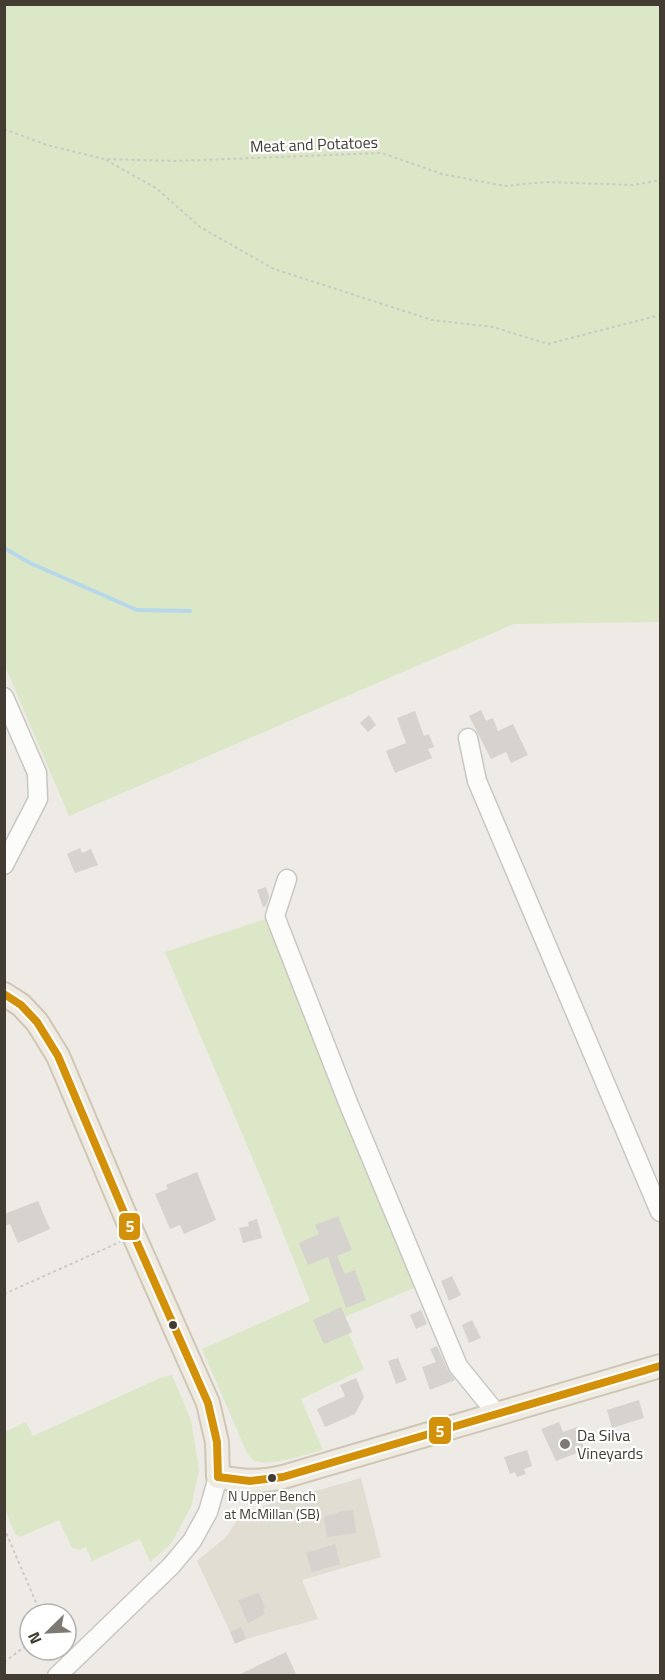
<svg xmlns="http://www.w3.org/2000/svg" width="665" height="1680" viewBox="0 0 665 1680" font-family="'Titillium Web',sans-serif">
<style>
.residential{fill:#e1ddd3}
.green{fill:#dbe7c6}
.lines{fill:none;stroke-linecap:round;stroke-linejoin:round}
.stream{stroke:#b7d7eb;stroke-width:4}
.building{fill:#d6d2cd}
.minor-casing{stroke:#cac7c2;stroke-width:21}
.major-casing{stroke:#cfc6b4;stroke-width:26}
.path{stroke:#cccac5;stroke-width:2;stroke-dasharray:3 3;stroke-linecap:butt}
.minor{stroke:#fcfcfb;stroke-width:18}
.major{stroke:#efebe2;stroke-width:22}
.bus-1-casing{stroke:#fff;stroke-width:12}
.bus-1{stroke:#d3910a;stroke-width:8}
.bus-dot{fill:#423c33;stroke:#fff;stroke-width:2}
.poi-dot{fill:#7e7972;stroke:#fff;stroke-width:2}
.labels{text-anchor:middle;stroke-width:4.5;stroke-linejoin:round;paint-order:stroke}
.bus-label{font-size:14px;fill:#423c33;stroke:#fff}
.street-label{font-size:16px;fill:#423c33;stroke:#fff}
.poi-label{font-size:16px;fill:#423c33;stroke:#fff;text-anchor:start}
.line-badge{stroke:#fff;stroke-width:2}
.badge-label{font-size:16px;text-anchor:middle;font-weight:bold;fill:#fff}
</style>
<rect width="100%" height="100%" fill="#eeebe6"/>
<!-- residential -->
<path class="residential" d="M361 1478 381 1557 302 1580 318 1619 235 1642 197 1561 227 1536 240 1515 270 1504Z"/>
<!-- green -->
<path class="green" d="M4 5H660V622L514 624 69 816 5 666Z
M265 919 421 1285 342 1318 364 1369 301 1399 323 1450C308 1453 266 1469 253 1460 252 1460 248 1454 247 1453L202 1349 310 1301 263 1183 165 952Z
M172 1375 191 1420 199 1470 191 1507 171 1544 150 1562 140 1539 92 1561 86 1547 79 1550 72 1548 59 1520 20 1537 15 1534 5 1509V1432L26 1422 33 1436 160 1378Z"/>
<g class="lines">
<!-- stream -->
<path class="stream" d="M4 548 30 563 137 610 190 611"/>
</g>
<!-- building -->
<path class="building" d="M481 710 486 721 493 718 498 731 513 724 528 755 511 763 506 752 491 759 469 716Z
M415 711 424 736 429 734 434 747 428 749 432 758 395 773 386 751 406 743 397 718Z
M369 715 376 725 368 732 360 723Z
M80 848 82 853 91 849 98 865 75 873 67 854Z
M266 887 269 897 266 906 263 907 257 890Z
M197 1172 216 1220 184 1234 180 1225 170 1229 155 1194 168 1189 166 1185Z
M38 1201 50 1229 18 1243 10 1224 4 1226V1214Z
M338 1216 352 1250 337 1256 345 1274 355 1270 366 1300 346 1308 328 1257 308 1265 299 1243 319 1234 315 1225Z
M257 1219 262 1238 243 1243 239 1228 249 1226 248 1222Z
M452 1276 461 1295 449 1301 441 1281Z
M341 1307 352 1332 324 1344 313 1320Z
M421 1310 427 1324 416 1329 410 1315Z
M472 1320 481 1338 469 1343 462 1325Z
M437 1346 448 1370 455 1380 430 1390 422 1367 436 1362 430 1349Z
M398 1358 407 1380 396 1384 388 1361Z
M356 1378 364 1397 355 1414 325 1427 317 1409 345 1396 340 1385Z
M639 1400 644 1418 612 1428 607 1410Z
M559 1422 563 1432 577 1427 585 1450 556 1461 541 1429Z
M527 1450 532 1466 524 1469 526 1474 517 1477 515 1472 510 1474 504 1457Z
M353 1510 356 1533 327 1537 324 1517 338 1513V1512Z
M335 1544 340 1564 312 1572 306 1553Z
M259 1593 265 1608 263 1609 265 1614 248 1623 238 1600Z
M241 1627 246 1639 235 1644 230 1632Z
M286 1652 297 1676H236Z"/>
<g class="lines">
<defs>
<path id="minor" d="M4 697 37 773 38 799 4 865
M468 738 477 781 660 1212
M287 879 275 916 349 1105 458 1366 497 1414
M57 1676 171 1566 192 1541 208 1512 218 1477"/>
<path id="major" d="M4 994 21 1005 37 1022 58 1056 131 1229 208 1403 217 1442 218 1477C243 1481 257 1483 283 1477L660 1366"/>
</defs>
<!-- minor casing -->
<use href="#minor" class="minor-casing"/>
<!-- major casing -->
<use href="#major" class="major-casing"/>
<!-- path -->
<path class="path" d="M4 129 47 145 104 159 175 161 382 153 442 174 505 186 545 182 634 185 660 180
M106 160 156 188 200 227 274 269 432 320 493 327 548 344 660 315
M4 1294 120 1242
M4 1528 41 1614
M4 1662 30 1643"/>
<!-- minor -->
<use href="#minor" class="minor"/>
<!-- major -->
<use href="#major" class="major"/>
<defs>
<path id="bus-1" d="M4 994 21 1005 37 1022 58 1056 131 1229 208 1403 217 1442 218 1477
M218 1477 250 1481 283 1477 660 1366"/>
</defs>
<!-- bus-1 casing -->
<use href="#bus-1" class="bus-1-casing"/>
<!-- bus-1 -->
<use href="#bus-1" class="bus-1"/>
</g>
<!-- markers -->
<g class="bus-dot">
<circle cx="173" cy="1325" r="5"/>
<circle cx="272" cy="1478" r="5"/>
</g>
<circle class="poi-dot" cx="565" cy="1444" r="6"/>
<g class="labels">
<!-- bus labels -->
<g class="bus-label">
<text x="272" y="1501">N Upper Bench<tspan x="272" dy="18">at McMillan (SB)</tspan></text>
</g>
<!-- street labels -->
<g class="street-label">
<text transform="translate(314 144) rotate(-2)" y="6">Meat and Potatoes</text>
</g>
<!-- poi labels -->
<g class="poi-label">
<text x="577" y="1441">Da Silva<tspan x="577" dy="18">Vineyards</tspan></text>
</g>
</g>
<g class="line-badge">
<rect x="118" y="1212" width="23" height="29" rx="6" fill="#d3910a"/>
<rect x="428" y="1416" width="24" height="29" rx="6" fill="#d3910a"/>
</g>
<g class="badge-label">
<text x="130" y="1232">5</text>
<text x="440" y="1437">5</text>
</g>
<!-- border -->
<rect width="665" height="1680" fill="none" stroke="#423c33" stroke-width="12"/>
<!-- north arrow -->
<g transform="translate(48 1632) rotate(246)"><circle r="28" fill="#ffffff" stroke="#b3b1ad" stroke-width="1.5"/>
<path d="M0-4.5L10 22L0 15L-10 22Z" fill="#7e7972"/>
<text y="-9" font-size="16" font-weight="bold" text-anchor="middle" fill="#423c33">N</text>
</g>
</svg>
